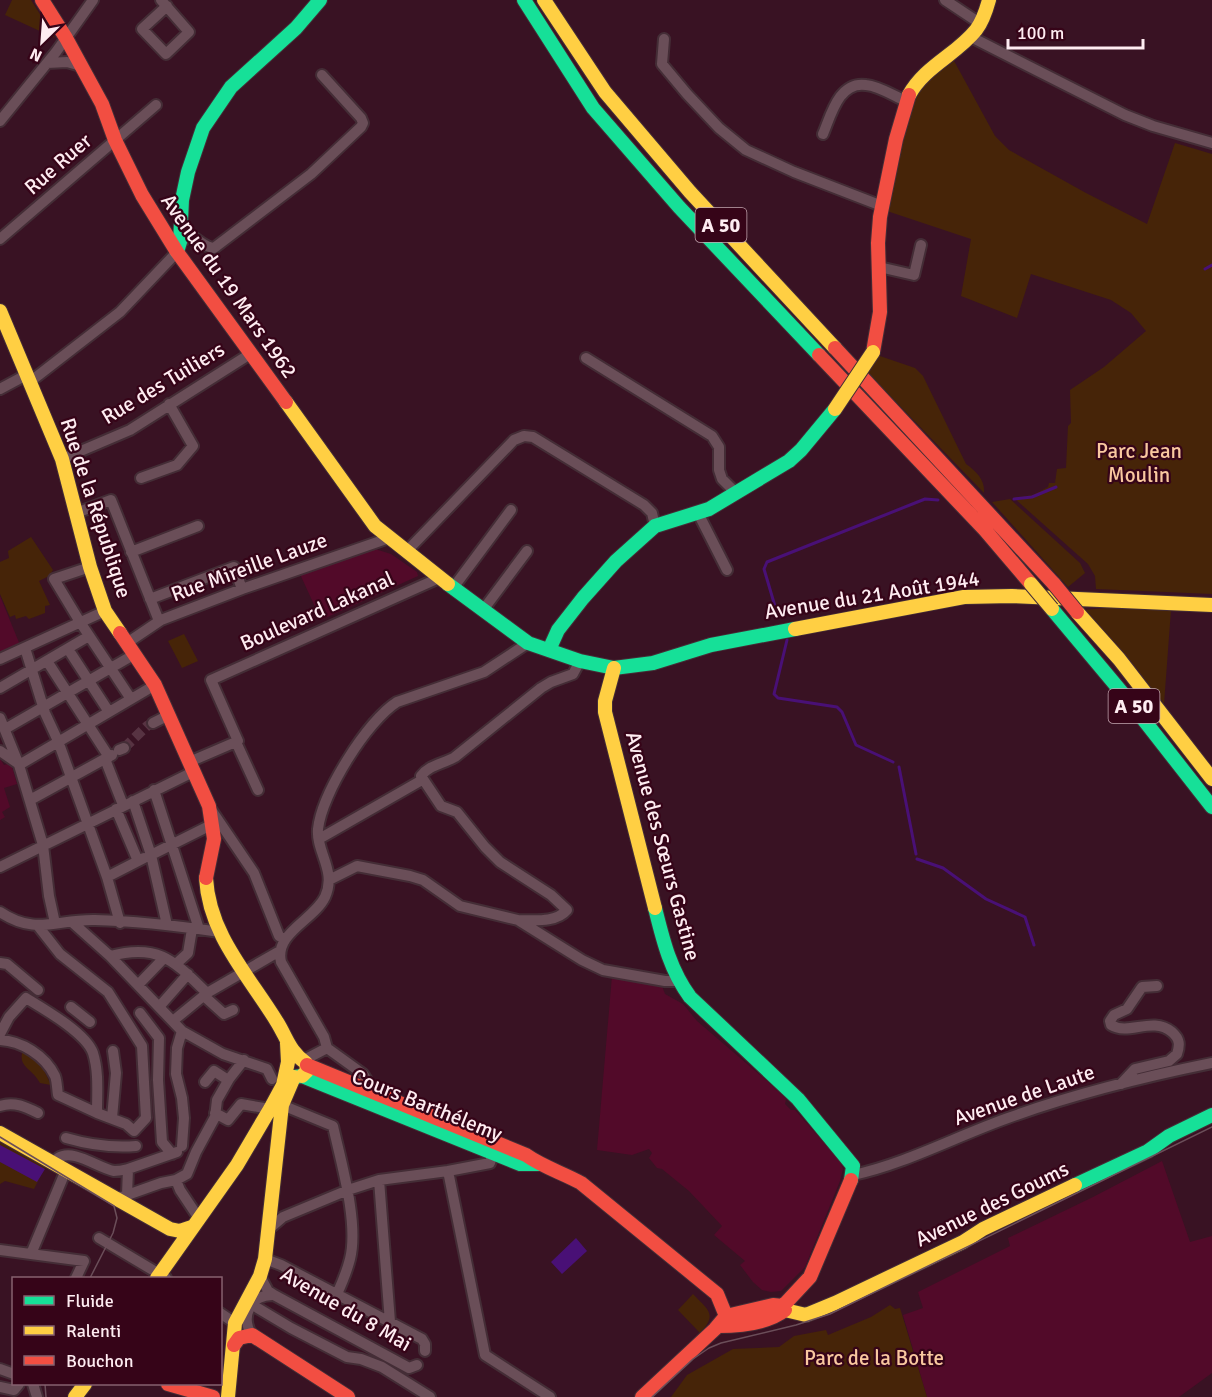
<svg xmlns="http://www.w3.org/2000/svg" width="1212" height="1397" viewBox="0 0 1212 1397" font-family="Signika,sans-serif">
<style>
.built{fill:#520a29}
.green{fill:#462408}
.water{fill:#491076}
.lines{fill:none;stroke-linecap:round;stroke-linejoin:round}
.stream{stroke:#491076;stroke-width:3}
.street-tunnel{stroke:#573342;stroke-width:10;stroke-dasharray:10 5;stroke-linecap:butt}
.street-casing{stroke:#442d36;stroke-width:14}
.fast-casing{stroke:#442d36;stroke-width:16}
.slow-casing{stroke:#442d36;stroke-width:16}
.jam-casing{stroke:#442d36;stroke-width:16}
.street{stroke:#6a4e58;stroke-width:10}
.fast{stroke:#16e098;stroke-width:14}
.slow{stroke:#ffcf43;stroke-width:14}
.jam{stroke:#f24e42;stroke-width:14}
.tram{stroke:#6b4e59;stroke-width:1.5}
.slow-bridge-casing{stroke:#442d36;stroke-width:16;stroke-linecap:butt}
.jam-bridge-casing{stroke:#442d36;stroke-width:16;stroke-linecap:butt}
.slow-bridge{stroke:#ffcf43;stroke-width:14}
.jam-bridge{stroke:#f24e42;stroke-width:14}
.labels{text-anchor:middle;stroke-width:4.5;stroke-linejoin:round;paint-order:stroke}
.shield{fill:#360418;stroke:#c2a6b0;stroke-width:1.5}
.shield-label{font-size:20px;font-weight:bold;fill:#feecf1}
.street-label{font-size:21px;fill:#feecf1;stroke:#360418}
.park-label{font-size:21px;fill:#f9c89f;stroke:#360418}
</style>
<rect width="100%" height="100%" fill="#391223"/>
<!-- built -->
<path class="built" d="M375 549 391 554 417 572 418 576 321 620 300 574Z
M0 596 20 645 0 654Z
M0 759 4 765 11 763 17 784 4 788 10 807 2 812 5 817 0 820Z
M612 976 662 986 665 994 683 1004 697 1021 767 1081 786 1099 785 1104 791 1110H795L840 1161 843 1169 840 1181 805 1267 781 1291 771 1292 762 1290 753 1282 740 1265 745 1261 714 1235 722 1226 689 1191 662 1169 657 1168 649 1158 652 1153 649 1149 632 1155 597 1150Z
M1162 1161 1190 1242 1212 1236V1373L1179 1397H927L903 1315 923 1308 918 1292 1010 1246 1008 1238 1093 1197Z"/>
<!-- green -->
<path class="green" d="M12 0H31L55 38 5 15Z
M953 59 995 136 1009 150 1086 193 1147 224 1175 143 1212 154V594L1096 589 1095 576 1088 564 1014 498 1033 495 1048 487 1049 483H1055L1057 469 1066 468 1068 426 1071 423 1070 390 1104 367 1146 331 1131 313 1111 300 1031 274 1017 318 961 296 971 239 884 210C895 167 899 115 928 79 934 71 945 65 953 59Z
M877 355 915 368 923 376 966 464C977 472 985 480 984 493L866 371Z
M1010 499 1080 563 1085 573 1068 587 992 502Z
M31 537 53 570 49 576 39 581 50 605 45 606V613L29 619 26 616 16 619 15 615 10 617 0 594V562L9 558 8 551Z
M1116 607 1171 610 1164 704 1084 610Z
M184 634 198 661 182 668 168 641Z
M23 1050 41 1064 51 1085 40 1083C32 1068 17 1067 23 1050Z
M0 1138 46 1165 34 1189 5 1181 0 1184Z
M693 1294C708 1310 718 1314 700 1333L678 1310Z
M890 1305 895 1309 900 1308 927 1397H671L687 1375 733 1349 779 1347 794 1336 826 1330 828 1335 871 1317Z"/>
<!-- water -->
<path class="water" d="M0 1145 45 1169 37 1182 0 1162Z
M576 1238 587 1251 562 1274 551 1262Z"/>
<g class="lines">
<!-- stream -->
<path class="stream" d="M1205 269 1212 265
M1014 499 1032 497 1056 487
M777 613 764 569 767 562 925 499 938 500
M787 640 774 694 778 698 837 707 842 712 856 745 893 762
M899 767 916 854
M917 859 943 868 986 899 1025 917 1034 945"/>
<!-- street-tunnel -->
<path class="street-tunnel" d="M124 748 147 726 153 723"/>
<defs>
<path id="street" d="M161 0 189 32 166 54 142 29 167 6
M945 0 981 24
M971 37 1125 115 1153 126 1212 143
M664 39 662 64 687 94 719 128 746 150 794 172 882 206
M47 63 67 62 81 66
M0 121 56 52 93 0
M823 134C831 115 839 81 866 85 879 86 894 96 906 101
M0 239 156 105
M180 242 190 236C199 239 205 248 214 248L311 174 361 127 363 123 361 118 322 75
M879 267 914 275 921 245
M586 358 712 436 719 447V470L722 479 736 493
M31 381 120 312 177 252
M0 389 28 374
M62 459 130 430 250 354
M141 478 177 465 193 446 169 404
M76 513 111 500 159 621
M698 513 727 570
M131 552 198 526
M406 552 514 440 524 436 533 437 644 505 652 513 655 526
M90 567 54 579 80 622 131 699
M453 588 511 510
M150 599 234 567 242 589
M483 610 527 551
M127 643 161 620 242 589 389 538
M25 648 45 713 58 741 107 877 120 923
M68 649 109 712
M0 659 105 611
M47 661 109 757
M0 688 89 636
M0 718 19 765 43 845 49 896 55 923
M153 723 169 715
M5 729 135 654
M236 742 258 790
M119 750 124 748
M0 751 19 764
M105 759 123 805
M189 762 238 741 211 680 439 578
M19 765 155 685
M154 790 199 929
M30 800 112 755
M133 801 151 855 167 925
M210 808 254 873 279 936 285 939
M116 809 138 861
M319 839 422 780
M151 855 213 824
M0 867 193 772
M107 877 144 858
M329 880 357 866 410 876 423 880 460 906 518 920 582 960 603 970 665 981H678
M0 912C36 936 56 919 95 920 137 921 179 926 220 932
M518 920C534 920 556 923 567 910L551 895 500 862 485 847 457 812 441 806 421 776C429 765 443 764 455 757L541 688 551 682 573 674 580 661
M72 922 110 956 182 1031 223 1054 267 1069 272 1079
M110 956C159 943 174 961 207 993
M0 963 7 964 38 990
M177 963 188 953 192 929
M138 985 164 958
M204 996 224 1014 233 1010
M71 1007 90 1022
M159 1007 188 974
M140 1013 159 1038 158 1080 162 1142 172 1154
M174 1020 207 993 278 952
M182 1031 177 1048 176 1074 182 1098 184 1118 182 1146
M0 1034 9 1017 26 998C44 1009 86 1033 93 1053 99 1072 97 1093 97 1113
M0 1040C21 1041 45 1055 55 1076 57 1081 57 1089 58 1095L97 1113 126 1124 134 1131 146 1118 142 1046 108 992 60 954 38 926
M327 1048 324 1037 281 962C274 933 314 920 325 897 337 871 316 852 318 829 322 793 367 721 397 702L484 672 528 643
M327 1048 363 1074 375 1093
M304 1060 327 1048
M205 1082 214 1071 228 1080
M1121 1084 1135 1069 1169 1061 1177 1054C1180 1045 1180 1039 1172 1032 1152 1016 1129 1036 1111 1025L1110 1021 1114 1015 1127 1009 1142 987 1157 986
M282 1105 333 1126C341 1162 359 1223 350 1259 347 1271 342 1283 337 1294
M0 1106C14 1101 26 1107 38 1113
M215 1113 228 1120 241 1104 270 1109
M112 1118 116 1073 113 1051
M66 1138C90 1145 111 1148 136 1146
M58 1158C73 1148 98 1168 114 1171 118 1171 124 1170 128 1169
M448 1171 485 1355 550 1397
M853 1175C905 1164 957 1136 1008 1118 1074 1094 1143 1077 1212 1063
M176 1180 180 1190 198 1217
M379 1180 390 1322
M127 1195 128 1169 177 1152
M116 1199 161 1183 176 1180 187 1174 196 1152 215 1117 217 1100 229 1079 244 1060
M269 1229 283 1217 348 1190 379 1180 448 1171 490 1163 494 1148
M99 1238 166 1278
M0 1250 84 1261 76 1278
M31 1254 66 1170
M265 1259 281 1265 422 1339 425 1344V1351
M260 1276 268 1291 274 1295 409 1368 417 1365
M246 1301 291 1328 347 1357 361 1359 382 1367 430 1397
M220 1313 235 1323
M252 1335C240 1317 250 1294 274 1295
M0 1369 14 1374
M33 1384 37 1397
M0 1387 14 1390 19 1384"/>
<path id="fast" d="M524 0 593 108 679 207 819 355
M177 252 180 242 182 200 188 172 203 128 231 87 296 28 320 0
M448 584 528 643 580 661 614 668 653 663 711 645 795 629
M1052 609 1129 701 1212 807
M549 650 558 630 583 598 616 561 655 526 709 509 789 461 801 450 835 409
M655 908C663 940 670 970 690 997L798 1099 853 1166 851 1180
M294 1077 302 1076 520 1164H539
M1075 1185 1148 1151 1169 1136 1212 1115"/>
<path id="slow" d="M544 0 605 92 690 192 835 348
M909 95C925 66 956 55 976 30 983 21 986 11 989 0
M0 311 62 459 90 567 105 611 120 633
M286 402 375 526 448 584
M1077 612 1119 659 1212 779
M795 629 964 597 1012 596 1212 605
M614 668 605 701V712L655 908
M206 878C209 935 249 976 277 1022 287 1038 289 1051 306 1063L307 1071 302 1076
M0 1133 170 1229 180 1231 192 1227
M157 1278 237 1165 270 1109 283 1085 288 1062 287 1043
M785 1310 806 1315 835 1303 963 1242 983 1229 1075 1185
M75 1397 85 1384
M228 1397 235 1323 260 1276 265 1259 282 1105 294 1077"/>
<path id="jam" d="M42 0 66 38 102 104 115 140 142 195 177 252 286 402
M835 348 1054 584
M873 352 880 312 878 243 880 217 896 139 909 95
M819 355 985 530 1031 584
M120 633 155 685 209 806 214 839 206 878
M307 1065 526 1155C543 1167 563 1173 581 1183L717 1294 726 1316
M783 1306 810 1277 851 1180
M718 1326C740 1326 767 1324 785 1310
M234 1345 239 1338 252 1335 348 1397
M168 1384 213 1397
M642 1397 715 1329 726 1316 773 1305 783 1306"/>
</defs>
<!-- street casing -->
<use href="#street" class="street-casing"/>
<!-- fast casing -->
<use href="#fast" class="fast-casing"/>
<!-- slow casing -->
<use href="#slow" class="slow-casing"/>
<!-- jam casing -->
<use href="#jam" class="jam-casing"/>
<!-- street -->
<use href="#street" class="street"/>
<!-- fast -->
<use href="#fast" class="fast"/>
<!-- slow -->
<use href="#slow" class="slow"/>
<!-- jam -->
<use href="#jam" class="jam"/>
<!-- tram -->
<path class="tram" d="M0 1137 114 1206 117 1218 113 1233 90 1278
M45 1384 46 1397
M652 1397 693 1359 709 1348 721 1343 796 1325 830 1314 1212 1127"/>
<defs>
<path id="slow-bridge" d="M835 409 873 352
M1031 584 1052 609"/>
<path id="jam-bridge" d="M1054 584 1077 612"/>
</defs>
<!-- slow-bridge casing -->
<use href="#slow-bridge" class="slow-bridge-casing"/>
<!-- jam-bridge casing -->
<use href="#jam-bridge" class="jam-bridge-casing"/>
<!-- slow-bridge -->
<use href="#slow-bridge" class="slow-bridge"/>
<!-- jam-bridge -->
<use href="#jam-bridge" class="jam-bridge"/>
</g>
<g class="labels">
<!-- shield labels -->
<g class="shield">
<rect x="695.5" y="208" width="51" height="34" rx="4.5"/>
<rect x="1108.5" y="689" width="51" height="34" rx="4.5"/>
</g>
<g class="shield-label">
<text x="721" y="232">A 50</text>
<text x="1134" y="713">A 50</text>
</g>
<!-- street labels -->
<g class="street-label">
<text transform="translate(58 164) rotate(-41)" y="7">Rue Ruer</text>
<text transform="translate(229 286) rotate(55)" y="7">Avenue du 19 Mars 1962</text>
<text transform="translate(163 383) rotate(-31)" y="7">Rue des Tuiliers</text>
<text transform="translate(96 508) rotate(72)" y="7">Rue de la République</text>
<text transform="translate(249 567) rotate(-20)" y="7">Rue Mireille Lauze</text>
<text transform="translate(872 595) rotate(-9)" y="7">Avenue du 21 Août 1944</text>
<text transform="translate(317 611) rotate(-24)" y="7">Boulevard Lakanal</text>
<text transform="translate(663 846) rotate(75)" y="7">Avenue des Sœurs Gastine</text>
<text transform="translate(1024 1095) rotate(-19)" y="7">Avenue de Laute</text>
<text transform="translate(427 1105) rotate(22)" y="7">Cours Barthélemy</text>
<text transform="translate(992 1204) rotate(-26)" y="7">Avenue des Goums</text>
<text transform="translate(346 1309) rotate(30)" y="7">Avenue du 8 Mai</text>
</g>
<!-- park labels -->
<g class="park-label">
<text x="1139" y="458">Parc Jean<tspan x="1139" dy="24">Moulin</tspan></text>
<text x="874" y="1365">Parc de la Botte</text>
</g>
</g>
<!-- legend -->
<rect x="12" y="1277" width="210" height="108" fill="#360418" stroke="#86616f" stroke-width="1.5"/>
<rect x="24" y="1296" width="30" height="9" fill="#16e098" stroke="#86616f" stroke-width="1.5"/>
<text x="66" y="1307" font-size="18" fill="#feecf1">Fluide</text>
<rect x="24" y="1326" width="30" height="9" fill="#ffcf43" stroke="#86616f" stroke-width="1.5"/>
<text x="66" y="1337" font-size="18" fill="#feecf1">Ralenti</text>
<rect x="24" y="1356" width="30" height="9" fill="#f24e42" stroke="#86616f" stroke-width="1.5"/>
<text x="66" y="1367" font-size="18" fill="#feecf1">Bouchon</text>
<!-- north arrow -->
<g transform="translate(42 42) rotate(205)" stroke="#360418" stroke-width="4.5" paint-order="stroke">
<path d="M0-4.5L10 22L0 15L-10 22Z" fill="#feecf1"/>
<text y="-9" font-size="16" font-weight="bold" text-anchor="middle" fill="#feecf1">N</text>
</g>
<!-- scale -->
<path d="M1008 39v9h135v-9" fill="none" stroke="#feecf1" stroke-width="3"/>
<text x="1017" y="39" font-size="18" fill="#feecf1" stroke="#360418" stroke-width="4.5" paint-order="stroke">100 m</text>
</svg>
